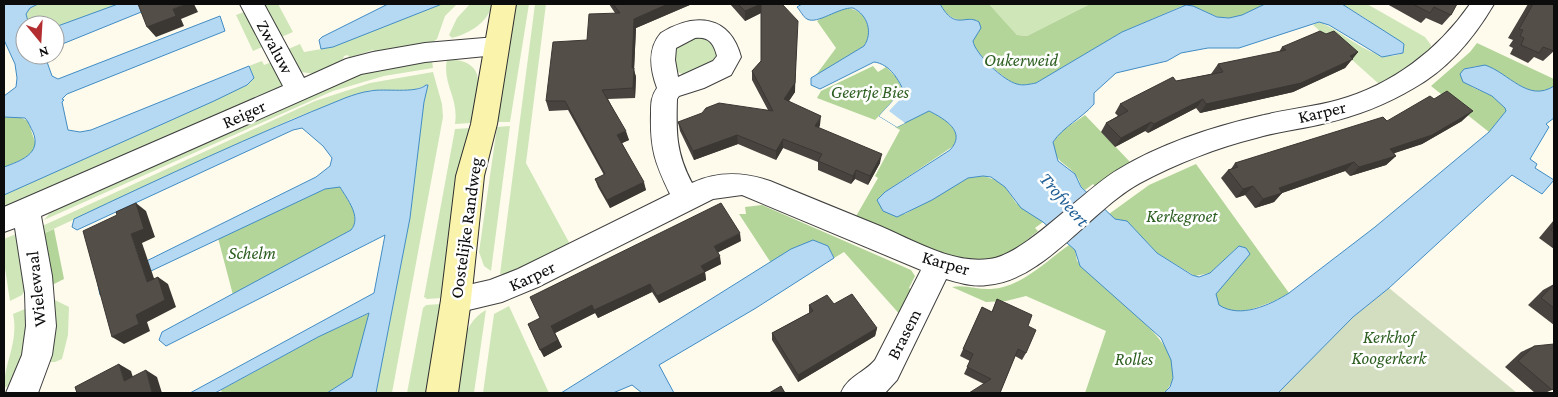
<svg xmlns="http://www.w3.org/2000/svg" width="1558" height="397" viewBox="0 0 1558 397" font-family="'Crimson Pro',serif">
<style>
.green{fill:#cfe6b9}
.forest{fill:#b3d599}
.cemetery{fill:#d3dec0}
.water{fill:#b5d9f2;stroke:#418cc4}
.pier{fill:#fefbed}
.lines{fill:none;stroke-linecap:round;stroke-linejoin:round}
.street-casing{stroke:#3f3f3f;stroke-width:2}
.secondary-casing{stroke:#2e2e2e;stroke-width:2}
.street{fill:#fff;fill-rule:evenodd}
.secondary{fill:#faf3ac;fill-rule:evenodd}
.wall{fill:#48433f}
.shaded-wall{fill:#3b3733}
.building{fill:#544e49;stroke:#3b3733}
.labels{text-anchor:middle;stroke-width:5;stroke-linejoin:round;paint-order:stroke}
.street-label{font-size:18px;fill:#0c0c0c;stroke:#fff}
.park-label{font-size:18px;font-style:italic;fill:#2d5f21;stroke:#fff}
.water-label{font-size:19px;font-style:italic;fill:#1e5e95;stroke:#fff}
</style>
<rect width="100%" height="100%" fill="#fefbed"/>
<!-- green -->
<path class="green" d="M38 4H118L55 27V25H29L26 14 30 8Z
M265 4H278L293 32 279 38 262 5Z
M442 4H457L445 16 437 39 433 42 379 53 373 50 349 58 348 55 344 56 341 65 315 74 301 72 286 50 300 44 304 52 333 47Z
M470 4H492C488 23 470 33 452 38L449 35 457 18Z
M515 4H529L510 122H497Z
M535 4H546L526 163 571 246 512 273 500 274Z
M989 4H1090L1027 36 1017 35Z
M1342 4H1367L1425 37 1431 45 1430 51 1395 77 1379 84 1313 25 1319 22C1345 31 1374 66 1403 53L1368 20Z
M249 10 267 45 253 51 236 15Z
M697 34 711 36 719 60 684 75 676 71C672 43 672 47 697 34Z
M447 59C492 61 477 91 471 123L455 124C459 97 442 85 447 59Z
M432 60 433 68 384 76 333 91 44 220 54 208 345 77Z
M262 61 264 65 274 61 284 79 279 89 4 214V195L254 78 249 66Z
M433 72 442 104 443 117 392 393H376L410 218 424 102 428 85 412 90H371L351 96 292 119 36 237 40 227 315 101 370 83Z
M510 126 491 271 484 266 479 252 497 127Z
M471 128 442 298 427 299 424 297 455 129Z
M16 234 29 285 22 295 10 301 4 262V239Z
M53 299 69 307 68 335 62 359 55 362H42Z
M441 304 426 393H407L423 308 426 305Z
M32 306 34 320 16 382 4 388C4 362 19 342 13 314Z
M509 306 549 393H483L494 314Z
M486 310 474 393H456C460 365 458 325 486 310Z"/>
<!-- forest -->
<path class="forest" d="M940 4H989L1017 35 1027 36 1090 4H1265L1242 15 1230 18 1218 17 1193 6H1182L1122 32 1036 83C1030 84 1023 86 1017 84 1007 82 973 52 973 41 973 37 977 35 979 32L973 19C958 23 948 18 940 4Z
M846 8C866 9 875 31 864 46L816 75 836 48 817 21 828 14Z
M1477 43 1554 79V86C1529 102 1513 77 1491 68 1483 64 1473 67 1464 69L1472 87C1484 93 1503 97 1506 111L1489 132 1431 86 1470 52Z
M873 66 878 72 886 67 896 77 905 94 901 93 875 120 817 98 821 91Z
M928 111C942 117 951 122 957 136L955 145 885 192 877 200 905 214 968 178 983 176 996 180 1005 187 1016 203 1043 222 1035 228 1038 231C1025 241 1012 255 997 260 962 272 889 233 855 218L878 178 875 176 900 130 895 127Z
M1085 115 1132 164 1096 187 1093 184 1085 190C1079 186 1081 182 1077 177 1067 161 1055 166 1053 142L1062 131Z
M17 116 28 121 36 145C30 158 17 162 4 167V117Z
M1196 164 1289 293C1276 302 1214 329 1216 294L1239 246 1210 273 1195 276 1157 253 1127 221 1115 220 1109 214 1149 185Z
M336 187H340C347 199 362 217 351 230L233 295 218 238 325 189Z
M762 205 911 270 915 276 909 288 916 292 903 318 844 252 834 258C821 226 790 250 771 263L739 214H746L745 207Z
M54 229 64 279 46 288 36 237Z
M1069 245 1075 250 1077 261C1094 276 1111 292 1128 308 1149 327 1193 363 1164 393H1085L1106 331 1026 296 1006 301 986 302 952 287C965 284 978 290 991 289 1022 287 1046 261 1069 245Z
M370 313 352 377 327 393H222L221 390 318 337Z"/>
<!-- cemetery -->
<path class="cemetery" d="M1389 288 1517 393H1277L1353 317Z"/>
<!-- water -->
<path class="water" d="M4 4H38L30 8 26 14 29 25H25V55H47L46 59 52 76 58 79 220 16 225 31 67 94 62 99 64 100 62 102 68 130 80 132 91 130 249 66 254 78 247 85 214 101 4 195V167C20 161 42 154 33 132 30 127 29 122 25 118L4 117V96L16 87 17 78 15 64 4 40Z
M118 4H161L55 47V27Z
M388 4H442L333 47 321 49 319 40 322 37Z
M802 4H940C956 32 965 13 979 22L981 28 973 41C975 54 1004 81 1017 84 1023 86 1030 84 1036 83L1122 32 1186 5 1193 6 1217 17 1229 18 1242 15 1265 4H1342L1400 41 1404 44 1403 53 1382 57 1329 25 1319 22 1239 48H1208L1181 53 1167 61 1116 73 1094 93V104C1082 118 1063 127 1053 142L1058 161 1075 174 1081 187 1115 219 1127 221 1157 253 1192 275 1199 277 1210 273 1239 246 1246 248 1250 254 1216 294 1219 305C1240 319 1270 305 1289 293L1375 227 1489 132 1506 111 1505 108 1492 96 1463 82 1460 74 1464 69 1485 65C1509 73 1528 103 1554 86V118L1546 124 1549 127 1530 159 1537 164 1535 168 1554 180 1542 194 1512 175 1389 288 1353 317 1278 393H1164L1170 387 1173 378 1171 360 1161 338 1080 266 1075 250 1043 222 1021 208 1005 187 991 177 983 176 968 178 932 200 897 217 883 211 877 200 885 192 950 150C967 132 945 119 929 111L897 127 879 116 901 92 905 94C899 80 890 64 874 62L820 89 811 85V78L864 46C873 33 868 15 853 8 839 7 817 25 807 19 803 17 800 10 797 7Z
M426 85H428L424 102 410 218 376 393H327L352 377 369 313 318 337 215 393H190L374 293 385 235 166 346 159 340 162 332 351 230C362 217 347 199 340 187L325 189 100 295 98 285 316 177 330 166 332 158 323 146 302 128 293 130 77 230 72 227 74 219C163 177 253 135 345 98 353 95 362 92 370 91 384 88 416 94 426 85Z
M813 240 828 246 834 258 756 308 659 365 674 393H642L632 385 613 393H561L791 249Z"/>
<!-- pier -->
<path class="pier" d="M901 92 905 94 889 111 905 123 897 127 879 116Z"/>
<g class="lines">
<defs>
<path id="street" d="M240 4H264L304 78 346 59 373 52 425 43 496 37 505 40 508 46 505 52 496 55 425 62 361 74 41 216 52 276 56 326 52 355 38 393H6L22 355 26 326 25 293 15 228 4 232V207L283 86Z
M1470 4H1494C1474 38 1448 69 1414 88 1387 104 1357 116 1326 123 1303 129 1279 131 1256 138 1216 148 1176 164 1140 183 1092 209 1044 281 987 285 973 287 960 283 946 279L897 380 885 393H841C848 376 864 373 875 360L921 270 742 195 713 199 538 287 502 302 456 313 446 310 441 300 446 290 490 280 518 269 670 194C655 163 650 149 651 114 651 104 651 96 657 88 650 69 647 49 661 33 695 12 730 15 741 57L731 75 704 88 679 96 677 99C676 133 676 153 692 183 718 171 743 172 770 181 806 196 843 211 880 226 913 240 952 264 989 259 1024 256 1085 188 1119 169 1162 143 1215 126 1264 115 1288 109 1313 107 1338 100 1392 85 1438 50 1470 4ZM695 38C709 36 714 44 717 56L713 61 678 77 675 60 676 48Z"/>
<path id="secondary" d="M492 4H516L497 124 484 176 471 300 458 393H426L441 300 456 176 471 124Z"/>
</defs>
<!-- street casing -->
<use href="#street" class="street-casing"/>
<!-- secondary casing -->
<use href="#secondary" class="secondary-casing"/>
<!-- street -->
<use href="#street" class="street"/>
<!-- secondary -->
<use href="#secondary" class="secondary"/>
</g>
<!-- wall -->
<path class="wall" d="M609 4H692L636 28 634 70 636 77 635 98 608 99 629 140 622 143 646 190 610 208 598 187 595 179 604 175 568 110 549 111 546 101 587 40 615 13Z
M730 4H782L795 92 789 101 820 125 819 128 880 163 868 185 855 179 851 184 818 170V162L783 148 776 160 738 144 694 160 680 131 678 122 768 110 752 80V71L761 61V13L745 21Z
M1387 4H1457L1451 15 1442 25 1426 18 1421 23Z
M1528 4H1554V51L1543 61 1534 57 1528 63 1510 54 1513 48 1509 46 1513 40 1508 38Z
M1282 47 1358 52 1345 68 1293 92 1200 113 1196 108 1148 133 1145 131 1115 147 1101 132 1106 123 1118 116 1115 113 1120 104 1176 81 1211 74 1218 64 1279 52Z
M1387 121H1462L1422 144 1394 153 1396 156 1386 165 1350 176 1345 171 1282 193 1274 202 1255 208 1245 195 1236 198 1221 178 1228 170 1231 169 1235 163Z
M1554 220V249L1539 238Z
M741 241 718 252 721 264 705 272 706 280 659 303 652 292 598 318 595 313 555 333 562 347 544 357 528 324Z
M1554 284V325L1528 305 1543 290Z
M997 299 1028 326 1026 353 1022 360 1015 356 1000 393 984 384 964 374 970 361 960 356 982 307 992 312Z
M834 304 877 328 875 336 798 382 772 340V333L809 313V305Z
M1534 346 1552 390 1545 393H1535L1505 367 1521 352Z"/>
<!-- shaded-wall -->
<path class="shaded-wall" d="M186 4H194L198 12 181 19 184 26 156 37 147 27 173 9Z
M668 4H692L636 28 634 70 636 77 635 98 633 88 632 68 634 19Z
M761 4V13L745 21V11Z
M797 31 795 92 784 108V99Z
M1358 52 1345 68 1293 92 1200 113 1206 104 1350 56Z
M1203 99 1196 108 1148 133 1154 124Z
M1473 111 1462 121 1422 144 1380 158 1390 149Z
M821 116 820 125 814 135 815 126Z
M1151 122 1145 131 1115 147 1121 138Z
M626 131 629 140 620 144 617 135Z
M737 135 738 144 694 160 693 151Z
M783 139V148L776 160V151Z
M882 154 880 163 868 185 870 176Z
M1396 156 1386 165 1350 176 1359 167Z
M1354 162 1345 171 1282 193 1274 202 1255 208 1263 199 1279 188Z
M856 170 855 179 851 184 853 176Z
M644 182 646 190 610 208 607 200Z
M1253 186 1245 195 1236 198 1243 189Z
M136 203 146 211 155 237 142 243 158 290 147 282 131 234Z
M740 233 741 241 715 254 714 246Z
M720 256 721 264 705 272 706 280 659 303 657 296 701 266Z
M158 277 168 284 176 307 147 322 150 331 124 344 112 337 136 315Z
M650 284 652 292 598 318 594 310Z
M592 305 595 313 555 333 562 347 544 357 540 350 551 326Z
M877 328 875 336 798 382V375Z
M119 364 131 371 136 387 124 381Z
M146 370 157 377 162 393H152Z"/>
<!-- building -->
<path class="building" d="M138 4H186L173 9 176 16 147 27Z
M613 4H668L634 19 632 68H634L633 88 602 90 626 131 617 135 644 182 607 200 595 179 605 174 565 101H546L553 42 587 40 589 14 620 13Z
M738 4H761L745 11Z
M761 4H782L798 21 795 83 784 99 821 116 815 126 882 154 870 176 856 170 853 176 818 161 822 154 783 139 776 151 737 135 693 151 678 122 702 113 706 108 719 103 773 111 752 71 761 61Z
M1413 4H1457L1451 15 1434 7 1430 13Z
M1533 4H1554V51L1543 47 1539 53 1521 45 1524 38 1520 36 1523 30 1519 29Z
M1320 31 1326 34 1334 31 1358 52 1350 56 1353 59 1301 83 1206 104 1203 99 1154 124 1151 122 1121 138 1106 123 1128 111 1120 104 1173 77 1176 81 1223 72 1218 64 1286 50 1282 47Z
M1447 91 1473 111 1432 135 1390 149 1396 156 1359 167 1354 162 1279 188 1282 193 1263 199 1253 186 1243 189 1228 170 1238 167 1235 163 1383 117 1387 121 1430 96 1434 99Z
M136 203 144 229 131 234 147 282 158 277 165 300 136 315 139 324 112 337 83 231 117 215 116 212Z
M721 203 740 233 714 246 720 256 701 266 705 272 657 296 650 284 594 310 592 305 551 326 558 340 540 350 528 324 540 318 530 297Z
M1554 226V232L1551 230Z
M1554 284V308L1541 298Z
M852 294 877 328 798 375 772 333 813 311 809 305 827 295 834 304Z
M997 299 1032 315 1028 326 1036 330 1026 353 1018 349 1000 393H969L991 379 967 367 973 354 963 349 982 307 992 312Z
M1554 344V388L1552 390 1518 361 1534 346Z
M119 364 124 381 146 370 152 393H77L75 387Z
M781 386 785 393H769Z"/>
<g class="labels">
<!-- street labels -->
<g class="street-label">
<text transform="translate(275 47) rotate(62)" y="6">Zwaluw</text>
<text transform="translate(1322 112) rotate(-13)" y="6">Karper</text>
<text transform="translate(244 114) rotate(-24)" y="6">Reiger</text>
<text transform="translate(466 228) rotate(-82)" y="6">Oostelijke Randweg</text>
<text transform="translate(946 263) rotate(16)" y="6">Karper</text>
<text transform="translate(532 276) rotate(-25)" y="6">Karper</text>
<text transform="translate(36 289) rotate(-96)" y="6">Wielewaal</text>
<text transform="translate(904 334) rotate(-63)" y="6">Brasem</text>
</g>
<!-- park labels -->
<g class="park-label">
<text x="1021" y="66">Oukerweid</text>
<text x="870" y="98">Geertje Bies</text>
<text x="1182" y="222">Kerkegroet</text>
<text x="252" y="259">Schelm</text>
<text x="1389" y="343">Kerkhof<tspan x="1389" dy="21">Koogerkerk</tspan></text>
<text x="1134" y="365">Rolles</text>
</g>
<!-- water labels -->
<g class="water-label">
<text transform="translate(1065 199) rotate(49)" y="7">Trofveert</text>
</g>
</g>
<!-- border -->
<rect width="1558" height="397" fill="none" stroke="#0c0c0c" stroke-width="10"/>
<!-- north arrow -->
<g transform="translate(40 40) rotate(162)"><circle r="24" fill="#ffffff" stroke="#9e9e9e"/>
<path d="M0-4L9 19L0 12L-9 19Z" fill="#b32e31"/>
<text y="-8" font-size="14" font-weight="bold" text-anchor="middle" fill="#0c0c0c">N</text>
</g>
</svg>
